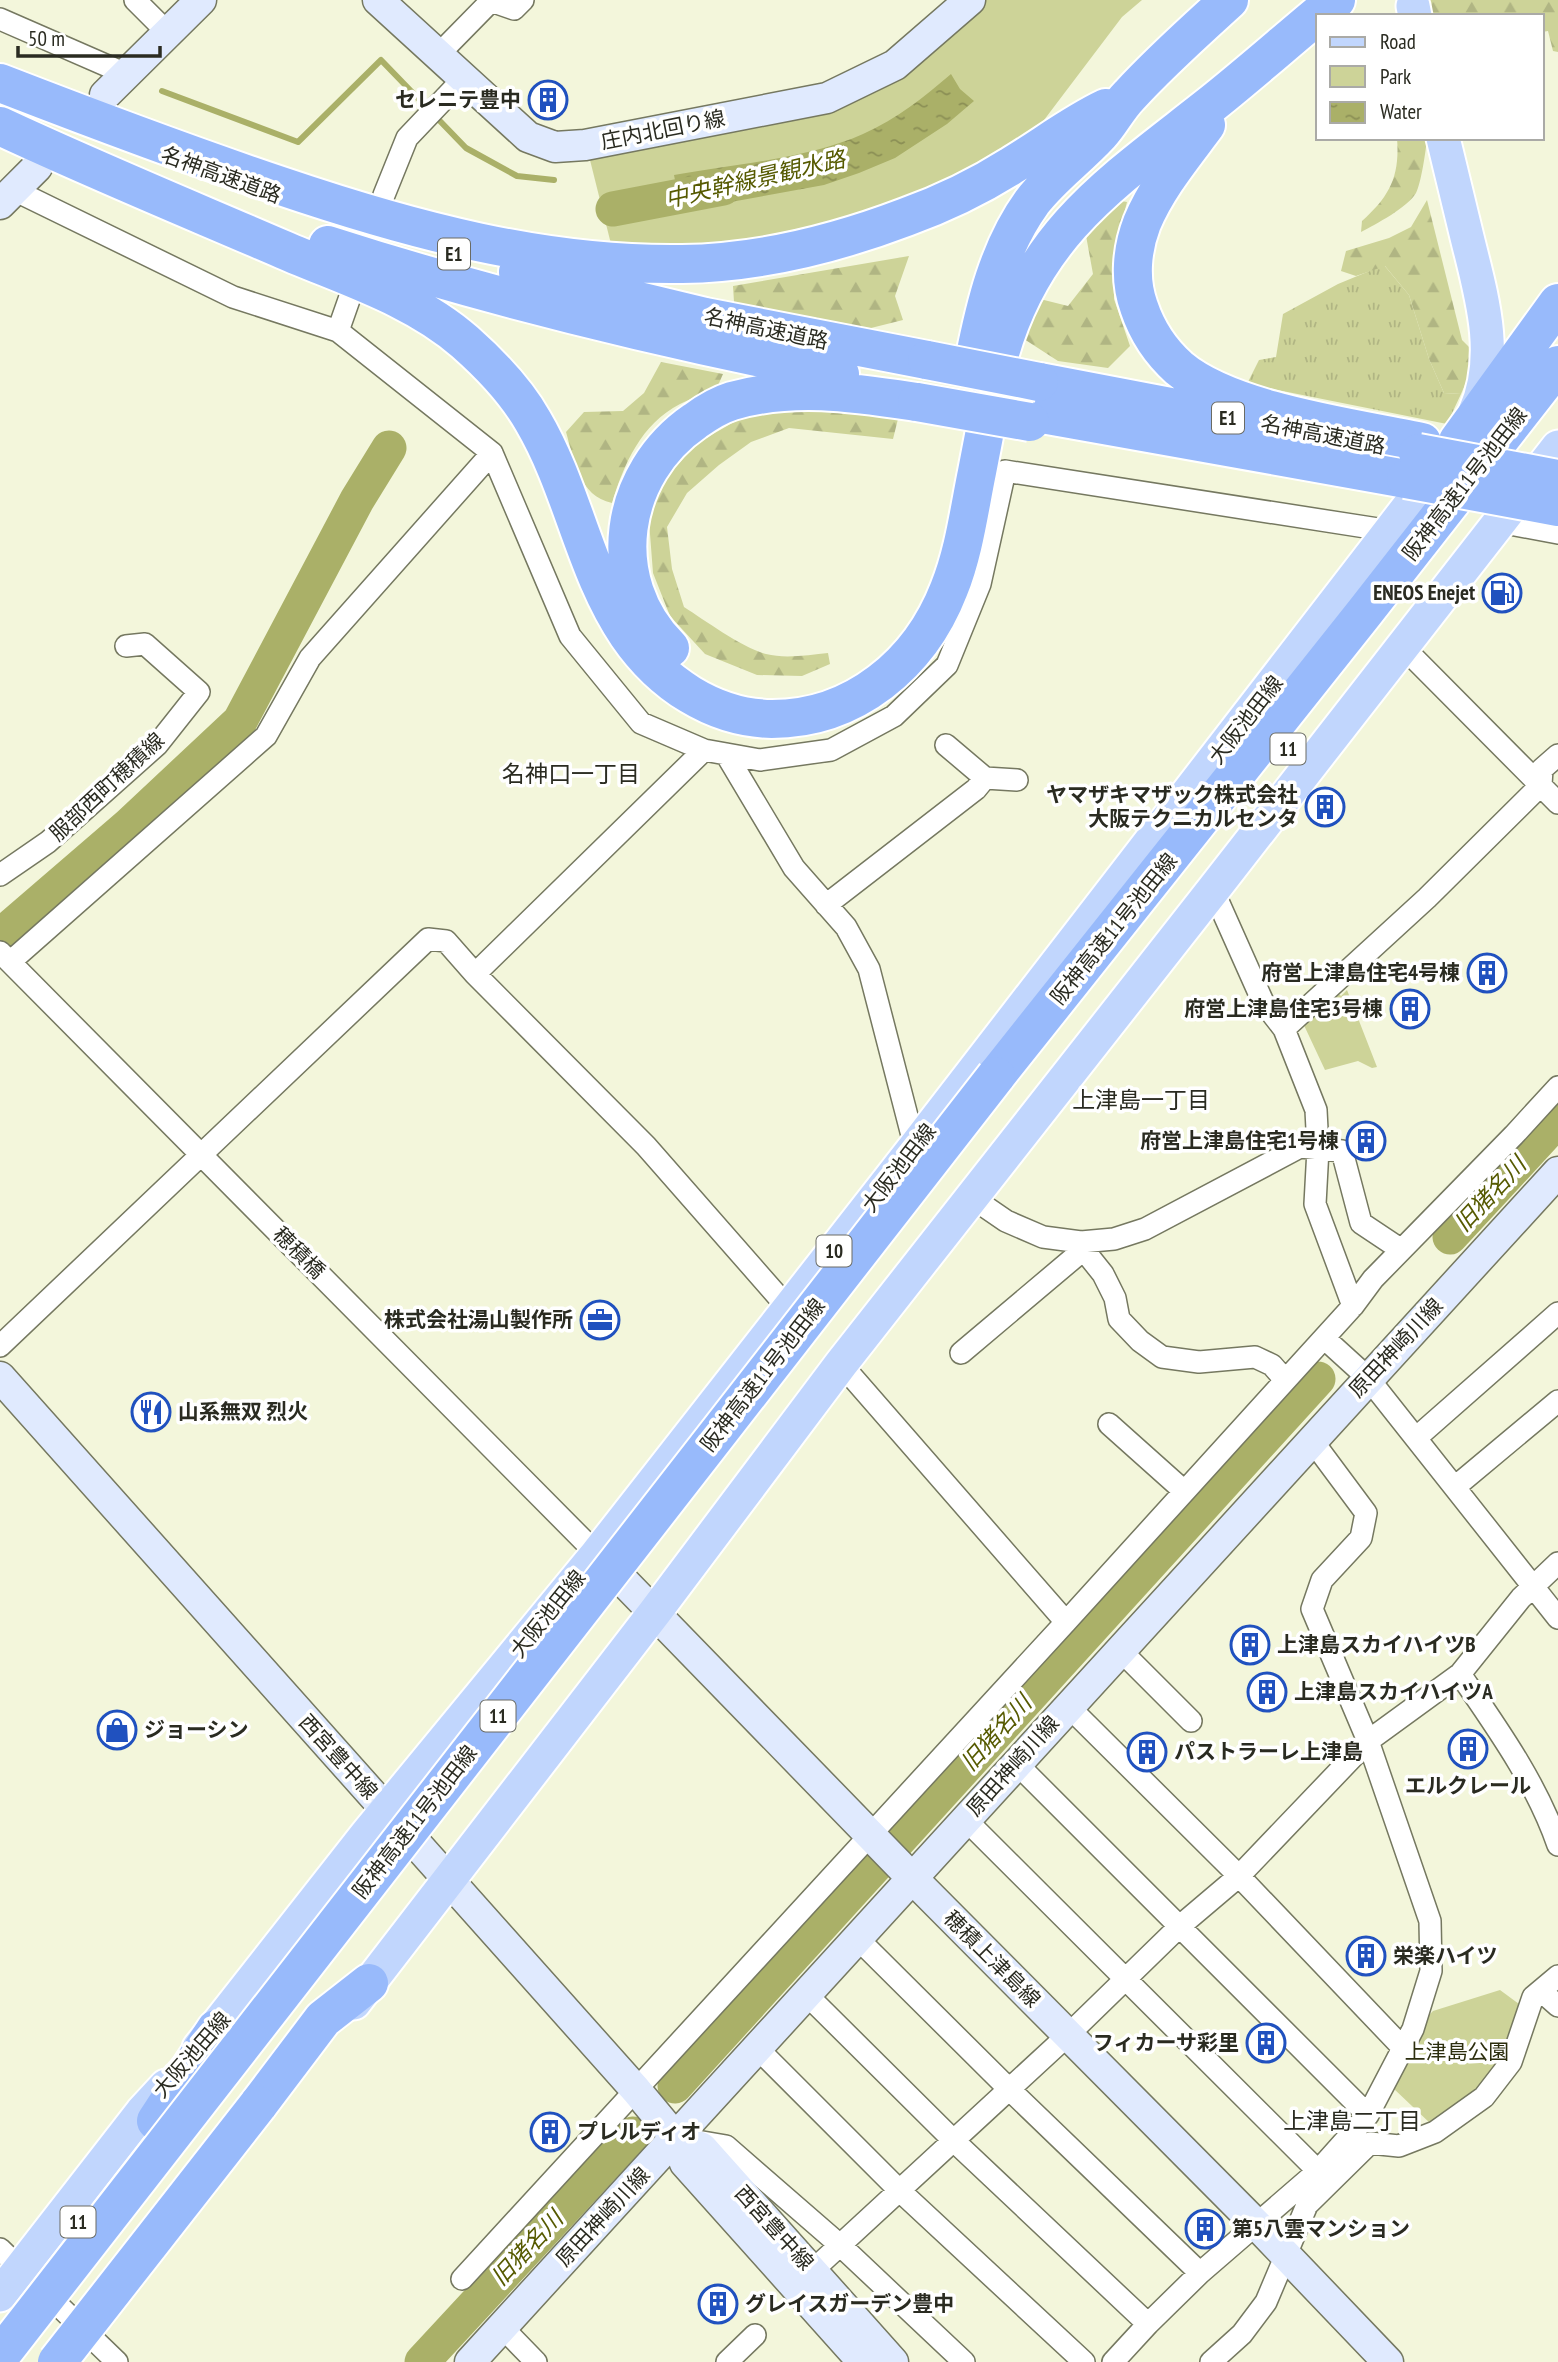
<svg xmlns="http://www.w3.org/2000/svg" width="1558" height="2362" viewBox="0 0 1558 2362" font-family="'PT Sans Narrow','Noto Sans JP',sans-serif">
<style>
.grass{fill:url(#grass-tufts)}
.forest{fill:url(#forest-firs)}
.green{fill:#cdd398}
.water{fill:url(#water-ripples)}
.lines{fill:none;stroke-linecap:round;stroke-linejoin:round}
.stream{stroke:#aab068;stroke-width:6}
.river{stroke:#aab068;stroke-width:35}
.street-casing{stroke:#757860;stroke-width:24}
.secondary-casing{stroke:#757860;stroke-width:33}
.primary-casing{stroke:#fff;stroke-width:37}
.highway-casing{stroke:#fff;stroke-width:42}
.street{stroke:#fff;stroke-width:21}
.secondary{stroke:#e0eafe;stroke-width:30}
.primary{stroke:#c1d6fd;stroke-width:33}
.highway{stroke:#98bafb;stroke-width:38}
.highway-bridge-casing{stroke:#fff;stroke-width:42;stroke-linecap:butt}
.highway-bridge{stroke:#98bafb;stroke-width:38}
.labels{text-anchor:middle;stroke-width:7;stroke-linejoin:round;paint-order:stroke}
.shield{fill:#fff;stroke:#6a6b64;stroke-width:2}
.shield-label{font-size:19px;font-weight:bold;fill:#2a2b21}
.poi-label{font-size:21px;font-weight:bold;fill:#2a2b21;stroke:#fff;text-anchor:start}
.street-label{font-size:21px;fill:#2a2b21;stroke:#fff}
.park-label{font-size:21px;fill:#2c2e0e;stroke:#fff}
.water-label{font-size:23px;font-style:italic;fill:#565a01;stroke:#fff}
.neighbourhood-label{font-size:23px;fill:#2a2b21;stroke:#fff}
</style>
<defs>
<pattern id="grass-tufts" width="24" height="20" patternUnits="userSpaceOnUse" patternTransform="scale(1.75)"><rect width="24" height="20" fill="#cdd398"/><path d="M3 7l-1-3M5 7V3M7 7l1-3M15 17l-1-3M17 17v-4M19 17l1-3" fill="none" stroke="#b0b583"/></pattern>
<pattern id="forest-firs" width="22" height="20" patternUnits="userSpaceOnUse" patternTransform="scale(1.75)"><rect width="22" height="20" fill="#cdd398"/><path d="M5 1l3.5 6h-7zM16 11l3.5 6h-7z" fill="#b0b583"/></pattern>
<pattern id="water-ripples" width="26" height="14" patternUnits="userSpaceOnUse" patternTransform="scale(1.75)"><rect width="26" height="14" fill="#aab068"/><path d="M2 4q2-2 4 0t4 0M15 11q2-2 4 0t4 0" fill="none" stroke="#8b8f55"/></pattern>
</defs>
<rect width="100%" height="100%" fill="#f3f6db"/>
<!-- grass -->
<path class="grass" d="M1384 265 1409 295 1429 359 1444 393 1461 394 1447 424 1247 384 1259 360 1276 357 1283 314 1338 284Z"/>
<!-- forest -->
<path class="forest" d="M1429 0H1558V52L1553 51 1548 31 1542 32V16H1430L1432 9Z
M1397 138H1427C1426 150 1421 184 1416 193 1407 208 1376 224 1361 232L1362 221C1390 196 1400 176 1397 138Z
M1115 200 1127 202 1114 253V299L1130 346 1108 368 1058 361 1024 339 1036 298 1068 306 1093 274 1085 230Z
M1427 200 1462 340 1470 348V373L1461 394 1444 393 1429 359 1409 295 1385 266 1356 276 1341 271 1346 251 1389 238 1411 227Z
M909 256 895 296 903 320 859 331 734 302 733 286Z
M661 362 723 374 716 390C705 395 691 398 680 404 641 424 624 464 612 503 579 496 574 460 566 432L584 412 623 411 644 393Z
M786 406 898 419 893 439 789 428 751 442 719 465 687 493 667 527 672 569 684 607C706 621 741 647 766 654 785 659 809 655 828 653L830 664 802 676 757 675 705 654 670 616 653 573 649 521 663 480 699 442 748 414Z"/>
<!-- green -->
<path class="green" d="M985 0H1142L1122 17 1041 124 997 154 926 189 830 222 736 242 633 248 611 244 588 152 903 72Z
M1347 990 1377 1067 1372 1068 1358 1061 1325 1070 1302 1021 1336 991 1341 996Z
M1500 1990 1519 2004 1495 2072 1486 2087 1432 2125 1393 2088 1424 2020 1433 2011Z"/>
<!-- water -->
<path class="water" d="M951 74 960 89 974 101 947 124 895 158 859 173 824 185 681 211 674 175C732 165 810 158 863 134 897 119 924 97 951 74Z"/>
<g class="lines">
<!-- stream -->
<path class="stream" d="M162 91 298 142 381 60 466 148 517 176 554 180"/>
<!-- river -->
<path class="river" d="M613 209 723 188
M0 936 129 825 240 721 357 500 389 448
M1450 1237 1558 1120
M675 2086 1318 1379
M422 2362 633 2134"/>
<defs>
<path id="street" d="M135 0 168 33
M0 19 126 74
M438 55 491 1 514 9 523 0
M14 190 233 297 338 331 492 453 570 636 641 723 704 750 760 760 831 750 894 716 947 665 980 584 1005 471 1391 531
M384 195 407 138 464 78
M338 331 351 294
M1499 522 1558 533
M1402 646 1558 803
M946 745 985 778 1017 780
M726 754 794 868 846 927 869 969 915 1147
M0 875 48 842 157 745 199 692 145 644 126 646
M1213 890 1263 1002 1284 1029 1316 1110 1318 1149 1315 1204 1353 1306
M826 905 976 789 985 778
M0 952 597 1554
M10 962 266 736 310 658 492 453
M475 974 646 1146 789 1309
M1284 1029 1427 898 1541 785 1542 769 1558 755
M971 1197 1006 1221 1043 1237 1081 1242 1114 1239 1145 1229 1300 1147 1342 1151 1361 1223 1400 1249
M1081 1242 1087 1254 1103 1274 1115 1298 1119 1319 1140 1341 1162 1357 1199 1362 1255 1357 1272 1365 1285 1380
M1324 1338 1368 1378 1558 1618
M0 1346 428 939 446 941 475 974 704 750
M961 1353 1076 1256 1081 1242
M841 1364 1066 1622
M1109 1424 1184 1491
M1416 1438 1558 1313
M1455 1487 1558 1401
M1120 1650 1191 1721
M1460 1674 1521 1598 1558 1563
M1068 1706 1239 1876 1403 2048
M1016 1763 1368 2115
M965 1819 1318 2171
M857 1938 1009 2089 1200 2273
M1541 1991 1558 2006
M806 1994 954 2141 1148 2324
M758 2049 900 2191 1084 2362
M691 2140 726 2146 841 2246 964 2362
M0 2249 117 2362
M812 2271 1068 2035 1180 1926 1239 1876 1368 1741 1460 1674C1497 1728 1536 1782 1558 1845
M462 2279 1066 1622 1353 1306 1373 1279 1514 1135 1558 1087
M502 2327 536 2362
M727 2362 755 2335
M1113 2362 1148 2324 1200 2273 1318 2171 1368 2115 1413 2029 1431 1971 1430 1921 1368 1741 1312 1609 1322 1580 1361 1538 1366 1513 1311 1439
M1211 2362 1242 2334 1266 2302 1307 2205 1370 2143 1399 2146 1435 2132 1484 2097 1511 2062 1533 1997 1558 1976"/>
<path id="secondary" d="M378 0 528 137 555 147 585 145 827 98 895 65 970 0
M105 95 201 0
M0 204 37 167
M0 1377 636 2090 675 2137 685 2163 863 2362
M598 1555 912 1878 1256 2224 1388 2362
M675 2137 702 2148 893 2362
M470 2362 1558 1172"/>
<path id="primary" d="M1413 6 1415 16
M1443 138C1451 170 1458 201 1466 233 1480 291 1501 354 1475 412
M354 2003 655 1612 841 1364 1213 890 1558 447
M199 2048 367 1834 597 1554 915 1147 1440 466
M0 2295 142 2112 166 2086"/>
<path id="highway" d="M0 83C93 119 186 154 281 186 411 230 544 266 682 264 758 263 835 244 906 217 942 204 978 187 1011 166 1043 147 1072 124 1106 108
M1206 125C1183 156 1157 187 1142 223 1132 249 1129 280 1139 307 1147 331 1160 351 1179 368 1231 412 1355 428 1422 442
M0 126C94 170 189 209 284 250 344 276 414 297 465 342 491 365 516 391 533 421 573 489 584 570 628 635 661 683 713 718 772 719 854 719 920 664 949 589 964 552 969 511 977 472 985 432 992 393 1000 353 1035 231 1114 181 1209 106 1252 72 1293 35 1336 0
M328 245C496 299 666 340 840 374
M518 272 705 317 927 360
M974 361C985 306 998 249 1032 202 1052 176 1078 158 1100 134 1111 122 1118 107 1129 96 1160 62 1195 31 1229 0
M1039 382 1254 423
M1031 412 1406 479
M1458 441 1558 303
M670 648C602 580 619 473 695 421 706 413 719 405 732 401 794 383 856 393 917 402
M996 1076 1364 613 1558 365
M258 2105 323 2019 369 1983
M156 2121 216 2029"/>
</defs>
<!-- street casing -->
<use href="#street" class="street-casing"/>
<!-- secondary casing -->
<use href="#secondary" class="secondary-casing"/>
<!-- primary casing -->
<use href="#primary" class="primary-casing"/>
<!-- highway casing -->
<use href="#highway" class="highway-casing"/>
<!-- street -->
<use href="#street" class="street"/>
<!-- secondary -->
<use href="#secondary" class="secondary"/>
<!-- primary -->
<use href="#primary" class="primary"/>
<!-- highway -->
<use href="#highway" class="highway"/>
<defs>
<path id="highway-bridge" d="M927 360 1039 382
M917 402 1030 422
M1418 453 1558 479
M1406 479 1558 507
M0 2356 996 1076
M57 2362 258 2105"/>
</defs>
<!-- highway-bridge casing -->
<use href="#highway-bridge" class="highway-bridge-casing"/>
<!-- highway-bridge -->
<use href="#highway-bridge" class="highway-bridge"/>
</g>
<!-- icons -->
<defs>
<symbol id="building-ring" viewBox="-11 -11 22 22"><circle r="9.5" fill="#fff" stroke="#2051bf" stroke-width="1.5"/><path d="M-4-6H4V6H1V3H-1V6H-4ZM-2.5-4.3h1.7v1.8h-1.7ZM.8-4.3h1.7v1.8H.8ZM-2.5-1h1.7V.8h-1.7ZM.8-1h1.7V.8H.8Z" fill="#2051bf"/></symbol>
<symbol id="fuel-ring" viewBox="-11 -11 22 22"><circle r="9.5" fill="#fff" stroke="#2051bf" stroke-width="1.5"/><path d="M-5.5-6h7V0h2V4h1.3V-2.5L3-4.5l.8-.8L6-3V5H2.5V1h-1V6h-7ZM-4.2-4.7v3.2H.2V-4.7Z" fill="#2051bf"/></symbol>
<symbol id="office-ring" viewBox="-11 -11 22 22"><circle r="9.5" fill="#fff" stroke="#2051bf" stroke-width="1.5"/><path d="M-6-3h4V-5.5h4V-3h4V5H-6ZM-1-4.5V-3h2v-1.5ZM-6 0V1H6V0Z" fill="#2051bf"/></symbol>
<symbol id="restaurant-ring" viewBox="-11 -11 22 22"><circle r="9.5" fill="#fff" stroke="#2051bf" stroke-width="1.5"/><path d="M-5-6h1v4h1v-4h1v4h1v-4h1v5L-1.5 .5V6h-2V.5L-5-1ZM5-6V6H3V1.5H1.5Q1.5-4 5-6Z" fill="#2051bf"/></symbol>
<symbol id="shop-ring" viewBox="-11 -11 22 22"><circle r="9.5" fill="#fff" stroke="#2051bf" stroke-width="1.5"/><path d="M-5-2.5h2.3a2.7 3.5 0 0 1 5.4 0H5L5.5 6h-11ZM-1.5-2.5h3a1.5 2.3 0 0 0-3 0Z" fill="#2051bf"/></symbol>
</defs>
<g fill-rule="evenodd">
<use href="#building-ring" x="526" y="78" width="44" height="44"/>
<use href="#fuel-ring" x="1480" y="571" width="44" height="44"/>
<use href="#building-ring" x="1303" y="785" width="44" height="44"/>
<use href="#building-ring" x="1465" y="951" width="44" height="44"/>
<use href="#building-ring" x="1388" y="987" width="44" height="44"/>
<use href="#building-ring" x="1344" y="1119" width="44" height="44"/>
<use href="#office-ring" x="578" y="1298" width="44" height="44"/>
<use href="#restaurant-ring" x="129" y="1390" width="44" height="44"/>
<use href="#building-ring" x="1228" y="1623" width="44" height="44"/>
<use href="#building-ring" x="1245" y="1670" width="44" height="44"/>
<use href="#shop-ring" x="95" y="1708" width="44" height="44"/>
<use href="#building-ring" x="1446" y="1727" width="44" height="44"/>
<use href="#building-ring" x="1125" y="1730" width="44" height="44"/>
<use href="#building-ring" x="1344" y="1934" width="44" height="44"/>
<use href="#building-ring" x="1244" y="2021" width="44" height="44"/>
<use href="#building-ring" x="528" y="2110" width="44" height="44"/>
<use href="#building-ring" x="1183" y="2207" width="44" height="44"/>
<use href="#building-ring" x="696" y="2282" width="44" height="44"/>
</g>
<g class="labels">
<!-- shield labels -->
<g class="shield">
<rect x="438" y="238.5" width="32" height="31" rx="5"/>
<rect x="1212" y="402.5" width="32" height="31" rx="5"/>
<rect x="1270.5" y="733.5" width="35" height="31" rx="5"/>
<rect x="816.5" y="1235.5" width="35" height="31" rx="5"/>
<rect x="480.5" y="1700.5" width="35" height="31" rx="5"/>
<rect x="60.5" y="2206.5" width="35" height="31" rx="5"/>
</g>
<g class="shield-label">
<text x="454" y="261">E1</text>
<text x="1228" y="425">E1</text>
<text x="1288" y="756">11</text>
<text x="834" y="1258">10</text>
<text x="498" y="1723">11</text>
<text x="78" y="2229">11</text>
</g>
<!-- poi labels -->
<g class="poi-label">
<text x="521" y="107" text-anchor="end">セレニテ豊中</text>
<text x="1475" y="600" text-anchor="end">ENEOS Enejet</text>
<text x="1298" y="802" text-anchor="end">ヤマザキマザック株式会社<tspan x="1298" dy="24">大阪テクニカルセンタ</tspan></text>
<text x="1460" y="980" text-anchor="end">府営上津島住宅4号棟</text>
<text x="1383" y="1016" text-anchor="end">府営上津島住宅3号棟</text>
<text x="1339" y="1148" text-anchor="end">府営上津島住宅1号棟</text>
<text x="573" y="1327" text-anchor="end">株式会社湯山製作所</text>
<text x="178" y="1419">山系無双 烈火</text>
<text x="1277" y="1652">上津島スカイハイツB</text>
<text x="1294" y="1699">上津島スカイハイツA</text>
<text x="144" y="1737">ジョーシン</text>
<text x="1174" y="1759">パストラーレ上津島</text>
<text x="1468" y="1793" text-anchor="middle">エルクレール</text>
<text x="1393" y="1963">栄楽ハイツ</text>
<text x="1239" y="2050" text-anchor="end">フィカーサ彩里</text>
<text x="577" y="2139">プレルディオ</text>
<text x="1232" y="2236">第5八雲マンション</text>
<text x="745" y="2311">グレイスガーデン豊中</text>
</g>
<!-- street labels -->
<g class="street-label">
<text transform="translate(663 130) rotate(-11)" y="7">庄内北回り線</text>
<text transform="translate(221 175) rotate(20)" y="7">名神高速道路</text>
<text transform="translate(766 329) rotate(12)" y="7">名神高速道路</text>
<text transform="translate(1323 435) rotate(11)" y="7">名神高速道路</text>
<text transform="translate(1465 484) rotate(-52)" y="7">阪神高速11号池田線</text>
<text transform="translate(1246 720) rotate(-52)" y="7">大阪池田線</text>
<text transform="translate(107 787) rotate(-43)" y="7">服部西町穂積線</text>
<text transform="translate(1114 929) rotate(-51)" y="7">阪神高速11号池田線</text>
<text transform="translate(899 1168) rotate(-52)" y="7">大阪池田線</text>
<text transform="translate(299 1253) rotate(45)" y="7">穂積橋</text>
<text transform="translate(1396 1348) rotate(-47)" y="7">原田神崎川線</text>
<text transform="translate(763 1375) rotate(-52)" y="7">阪神高速11号池田線</text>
<text transform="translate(548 1614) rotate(-51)" y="7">大阪池田線</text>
<text transform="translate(338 1757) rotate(48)" y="7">西宮豊中線</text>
<text transform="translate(1013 1766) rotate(-48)" y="7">原田神崎川線</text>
<text transform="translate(415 1822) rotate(-52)" y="7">阪神高速11号池田線</text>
<text transform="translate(992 1959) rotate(45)" y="7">穂積上津島線</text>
<text transform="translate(192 2055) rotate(-49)" y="7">大阪池田線</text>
<text transform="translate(603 2217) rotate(-47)" y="7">原田神崎川線</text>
<text transform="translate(774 2228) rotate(48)" y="7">西宮豊中線</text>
</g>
<!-- park labels -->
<g class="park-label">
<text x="1457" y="2059">上津島公園</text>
</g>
<!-- water labels -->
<g class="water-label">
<text transform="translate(755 179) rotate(-13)" y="8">中央幹線景観水路</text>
<text transform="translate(1490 1194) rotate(-47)" y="8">旧猪名川</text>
<text transform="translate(996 1733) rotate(-48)" y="8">旧猪名川</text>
<text transform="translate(527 2248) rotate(-47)" y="8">旧猪名川</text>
</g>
<!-- neighbourhood labels -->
<g class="neighbourhood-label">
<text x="571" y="782">名神口一丁目</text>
<text x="1141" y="1108">上津島一丁目</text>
<text x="1352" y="2129">上津島二丁目</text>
</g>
</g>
<!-- legend -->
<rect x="1316" y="14" width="228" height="126" fill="#ffffff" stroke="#aaaaa6" stroke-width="2"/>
<rect x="1330" y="37" width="35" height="10" fill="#c1d6fd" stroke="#aaaaa6" stroke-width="2"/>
<text x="1380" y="49" font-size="21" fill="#2a2b21">Road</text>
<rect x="1330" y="66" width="35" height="21" fill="#cdd398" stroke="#aaaaa6" stroke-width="2"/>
<text x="1380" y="84" font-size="21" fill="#2a2b21">Park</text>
<rect x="1330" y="102" width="35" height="21" fill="url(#water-ripples)" stroke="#aaaaa6" stroke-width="2"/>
<text x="1380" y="119" font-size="21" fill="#2a2b21">Water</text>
<!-- scale -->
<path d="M18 46v10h142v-10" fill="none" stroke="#2a2b21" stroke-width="3.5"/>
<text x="28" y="46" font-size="21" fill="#2a2b21" stroke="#ffffff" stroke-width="5" paint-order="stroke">50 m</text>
</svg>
